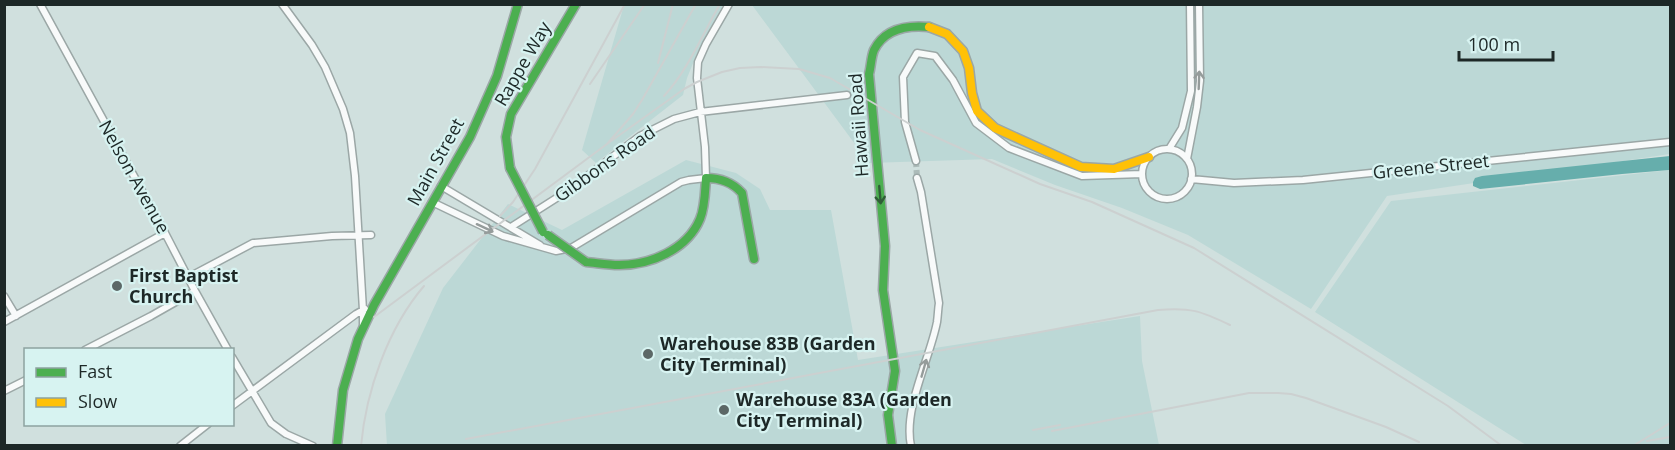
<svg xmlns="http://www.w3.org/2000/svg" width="1675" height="450" viewBox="0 0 1675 450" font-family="'Open Sans',sans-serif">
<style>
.built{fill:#bcd8d6}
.water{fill:#66aeac}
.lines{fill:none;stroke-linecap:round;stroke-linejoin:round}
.street-tunnel{stroke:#acbbb9;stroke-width:6;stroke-dasharray:6 3;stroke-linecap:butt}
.street-casing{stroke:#9ba7a6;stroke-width:9}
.fast-casing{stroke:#9ba7a6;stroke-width:11}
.slow-casing{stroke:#9ba7a6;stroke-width:11}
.street{stroke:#f8fafa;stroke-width:6}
.fast{stroke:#4caf50;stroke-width:8}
.slow{stroke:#ffc107;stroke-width:8}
.rail{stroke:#ccd0d0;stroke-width:2}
.fast-bridge-casing{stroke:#9ba7a6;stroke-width:11;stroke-linecap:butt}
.fast-bridge{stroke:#4caf50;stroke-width:8}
.oneway{stroke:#959c9b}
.oneway2{stroke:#305e37}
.poi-dot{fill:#5c6867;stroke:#d7f3f1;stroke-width:2}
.labels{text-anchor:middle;stroke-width:4.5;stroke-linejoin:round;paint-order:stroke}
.street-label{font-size:18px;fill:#1d2827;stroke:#d7f3f1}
.poi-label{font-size:18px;font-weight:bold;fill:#1d2827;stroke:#d7f3f1;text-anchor:start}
</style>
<rect width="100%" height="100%" fill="#d0e0de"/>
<!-- built -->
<path class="built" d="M624 5H723L698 51 687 78 683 95 596 163 582 150Z
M752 5H1670V154L1387 196 1311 309 1188 235 1122 208 1055 185 992 159 869 163Z
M686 160 736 173 760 189 770 210H831L858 360 1140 316 1142 361 1159 445 387 446 385 414 443 288 508 204 562 230Z
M1670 170V445H1526L1315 312 1391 201Z"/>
<!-- water -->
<path class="water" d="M1670 156V170H1669L1622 174 1480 189 1473 186V182L1475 178 1482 176Z"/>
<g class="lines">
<!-- street-tunnel -->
<path class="street-tunnel" d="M916 161 917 178"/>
<defs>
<path id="street" d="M40 4 165 233 195 291 228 350
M282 4 312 45 325 67 343 109 350 133 355 176 363 310V324
M1169 149 1182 128 1191 91 1190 4
M1142 174a25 25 0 1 1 50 0a25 25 0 1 1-50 0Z
M1187 159 1197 107 1200 81 1199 4
M916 161 905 122 903 77 917 53 935 56 953 80 976 123 1009 148 1082 176 1142 174
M1191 179 1234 183 1303 180 1670 142
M441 186 540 245
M432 202 503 236 556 251 571 248 681 182 689 180 706 178 705 147 697 78 698 62 706 44 729 4
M511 227 566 192 640 136 674 119 700 112 847 95
M189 277 253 243 332 236 371 235
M4 296 16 316
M4 322 165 233
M85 350 151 316 195 291
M232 357 271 423 286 434 313 446
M4 391 26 380
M232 406 356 314 365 309
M180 446 208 424
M911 446C903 408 930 359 937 322 938 315 938 309 939 303L921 192 917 178"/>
<path id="fast" d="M510 168 506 137 511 114 576 4
M586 262C597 263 608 265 619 265 650 265 687 250 700 219 705 207 705 192 706 178 721 178 732 182 742 193L754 259
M337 446 343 390 358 339 374 305 470 137 497 76 518 4
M892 446 888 415 895 371 883 290 885 246 869 74C871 67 871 57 874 50 885 28 908 25 929 27"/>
<path id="slow" d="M929 27 947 34 963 51 969 68 972 93 977 111 995 128 1081 167 1114 169 1149 157"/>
</defs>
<!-- street casing -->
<use href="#street" class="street-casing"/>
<!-- fast casing -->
<use href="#fast" class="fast-casing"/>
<!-- slow casing -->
<use href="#slow" class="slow-casing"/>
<!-- street -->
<use href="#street" class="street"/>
<!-- fast -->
<use href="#fast" class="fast"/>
<!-- slow -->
<use href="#slow" class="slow"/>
<!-- rail -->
<path class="rail" d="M658 63 673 4
M590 84 645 4
M664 96C688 70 702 35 720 4
M607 144 684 89 697 82 722 72 740 68 761 67 799 69 830 78 920 130 1040 184 1092 202 1194 248 1448 406 1502 446
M500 216 513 202 535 169 625 4
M374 317 607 144 633 114 642 100 696 4
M1033 430 1060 425
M1052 431 1249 393H1278L1291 394 1306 398 1386 427 1419 442
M466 439 1158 310C1190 307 1201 311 1230 325
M1647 441 1670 437
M361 446C366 391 388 328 424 286
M1633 446 1670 423"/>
<defs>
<path id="fast-bridge" d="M510 168 543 232
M548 235 586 262"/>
</defs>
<!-- fast-bridge casing -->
<use href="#fast-bridge" class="fast-bridge-casing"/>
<!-- fast-bridge -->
<use href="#fast-bridge" class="fast-bridge"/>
</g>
<!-- one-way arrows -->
<defs><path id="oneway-shaft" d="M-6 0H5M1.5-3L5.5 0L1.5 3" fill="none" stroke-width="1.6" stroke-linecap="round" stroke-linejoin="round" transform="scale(1.5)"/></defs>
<g class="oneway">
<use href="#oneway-shaft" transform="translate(1199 80) rotate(-88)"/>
<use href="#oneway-shaft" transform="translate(485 228) rotate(25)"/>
<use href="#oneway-shaft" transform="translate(924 368) rotate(-74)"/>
</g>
<use class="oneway2" href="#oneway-shaft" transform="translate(880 195) rotate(85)"/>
<!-- markers -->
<g class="poi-dot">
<circle cx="117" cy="286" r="6"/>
<circle cx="648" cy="354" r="6"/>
<circle cx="724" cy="410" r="6"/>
</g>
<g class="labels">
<!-- street labels -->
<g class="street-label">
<text transform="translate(523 64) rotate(-60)" y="6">Rappe Way</text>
<text transform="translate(859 125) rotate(-94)" y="6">Hawaii Road</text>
<text transform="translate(436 162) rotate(-61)" y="6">Main Street</text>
<text transform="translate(605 164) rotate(-35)" y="6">Gibbons Road</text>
<text transform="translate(1431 167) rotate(-6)" y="6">Greene Street</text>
<text transform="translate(134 177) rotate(61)" y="6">Nelson Avenue</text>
</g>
<!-- poi labels -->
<g class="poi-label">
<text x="129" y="282">First Baptist<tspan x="129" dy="21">Church</tspan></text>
<text x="660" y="350">Warehouse 83B (Garden<tspan x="660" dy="21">City Terminal)</tspan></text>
<text x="736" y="406">Warehouse 83A (Garden<tspan x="736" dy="21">City Terminal)</tspan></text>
</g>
</g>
<!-- border -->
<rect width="1675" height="450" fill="none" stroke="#1d2827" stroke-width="12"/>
<!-- legend -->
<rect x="24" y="348" width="210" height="78" fill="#d7f3f1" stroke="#8da2a0" stroke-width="1.5"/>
<rect x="36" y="368" width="30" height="9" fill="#4caf50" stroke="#8da2a0" stroke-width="1.5"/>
<text x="78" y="378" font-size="18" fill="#1d2827">Fast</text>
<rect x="36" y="398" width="30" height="9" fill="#ffc107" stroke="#8da2a0" stroke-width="1.5"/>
<text x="78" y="408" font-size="18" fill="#1d2827">Slow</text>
<!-- scale -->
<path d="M1459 51v9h94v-9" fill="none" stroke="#1d2827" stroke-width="3"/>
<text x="1468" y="51" font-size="18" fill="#1d2827" stroke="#d7f3f1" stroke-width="4.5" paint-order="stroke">100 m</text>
</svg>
